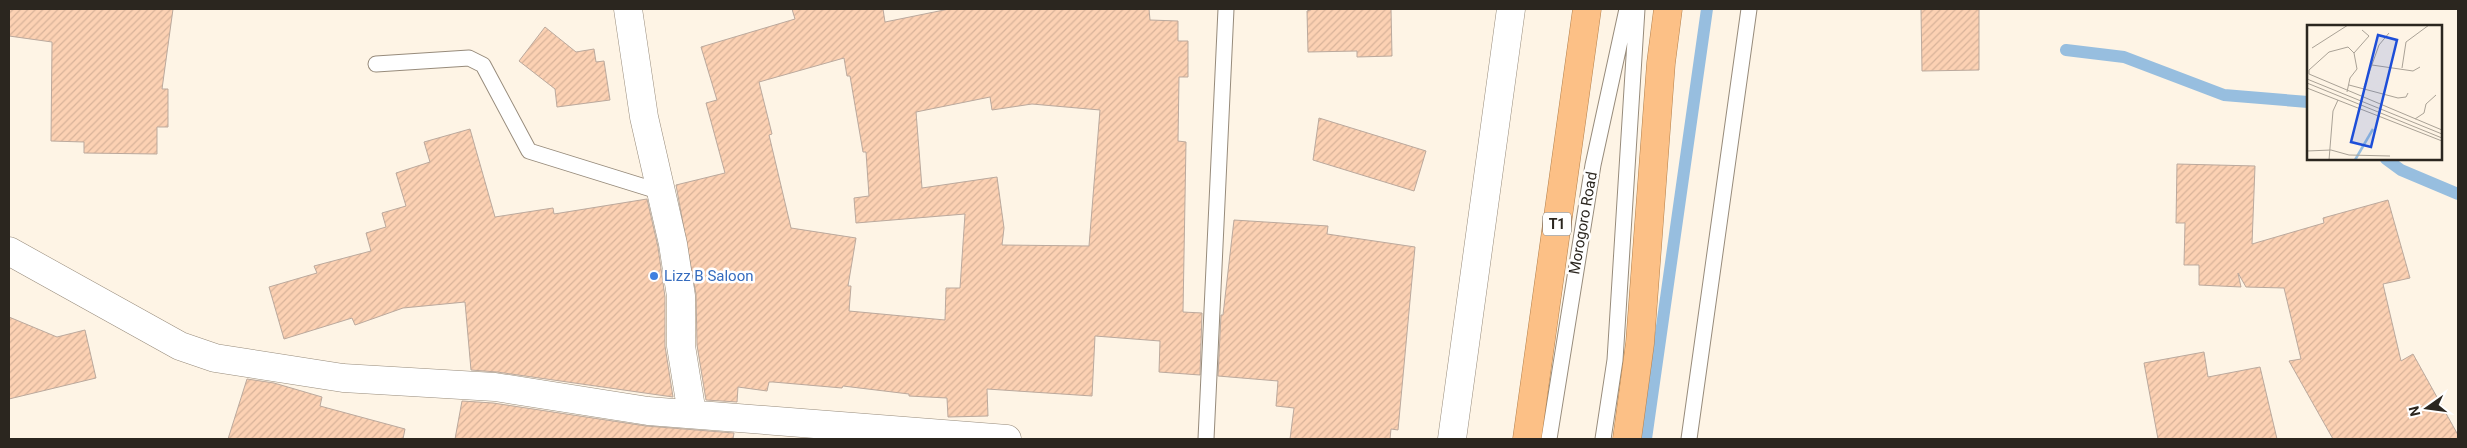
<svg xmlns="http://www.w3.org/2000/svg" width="2467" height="448" font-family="Roboto,sans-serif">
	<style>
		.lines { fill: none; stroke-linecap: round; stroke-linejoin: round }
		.stream { stroke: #97bedf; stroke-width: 12 }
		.building { fill: url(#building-hatch); stroke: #bba99d; fill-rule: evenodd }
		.service-casing { stroke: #978b7b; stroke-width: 17 }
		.minor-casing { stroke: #978b7b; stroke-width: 29 }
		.trunk-casing { stroke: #b2804e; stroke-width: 29 }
		.service { stroke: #fff; stroke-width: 15 }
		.minor { stroke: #fff; stroke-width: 28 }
		.trunk { stroke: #fcc086; stroke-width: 28 }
		.shop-dot { fill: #3f7fe0; stroke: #fff; stroke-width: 2 }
		.labels { text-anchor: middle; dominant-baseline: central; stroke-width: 5; stroke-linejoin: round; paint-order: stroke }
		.shield { fill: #fff; stroke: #6b6762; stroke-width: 1 }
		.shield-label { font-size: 14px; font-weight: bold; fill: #2b261f }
		.street-label { font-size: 15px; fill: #2b261f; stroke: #fff }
		.shop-label { font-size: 15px; fill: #366cbe; stroke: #fff; text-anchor: start }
		.inset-river { fill: none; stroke: #97bedf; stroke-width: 2.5 }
		.inset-road { fill: none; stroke: #aaa296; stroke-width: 1 }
		.view { fill: #1d4ed8; fill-opacity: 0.15; stroke: #1d4ed8; stroke-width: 2.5 }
		.inset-edge { fill: none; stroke: #2b261f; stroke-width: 2.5 }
	</style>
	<defs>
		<pattern id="building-hatch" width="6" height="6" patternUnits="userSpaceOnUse" patternTransform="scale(1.25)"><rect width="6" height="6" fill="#fcd1b3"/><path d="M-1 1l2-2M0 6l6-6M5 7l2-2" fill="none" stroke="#d8b39a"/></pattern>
	</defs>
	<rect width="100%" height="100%" fill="#fef4e5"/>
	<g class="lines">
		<path class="stream" d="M 2066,50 L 2124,57 L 2224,95 L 2308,102
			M 2386,159 L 2401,170 L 2458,194
			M 1646,439 L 1707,9"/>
	</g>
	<path class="building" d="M 9,9 L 173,9 L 162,89 L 168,89 L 168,127 L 157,127 L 157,154 L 84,153 L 84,142 L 51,141 L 52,42 L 9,36 Z
		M 792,9 L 883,9 L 885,22 L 949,9 L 1149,9 L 1150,20 L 1178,21 L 1178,41 L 1188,41 L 1188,77 L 1179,77 L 1178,141 L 1186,142 L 1183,312 L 1202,313 L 1200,375 L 1159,372 L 1160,341 L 1095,336 L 1092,396 L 987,389 L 988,416 L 948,417 L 947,398 L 909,396 L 909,394 L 843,386 L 842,388 L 773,382 L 769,382 L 767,391 L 738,387 L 737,402 L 706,400 L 697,345 L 696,294 L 676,185 L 725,173 L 706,103 L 717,100 L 701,47 L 795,19 ZM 844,58 L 847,76 L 850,76 L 863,152 L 866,152 L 869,196 L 854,198 L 856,223 L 965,214 L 960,288 L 946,288 L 945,320 L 849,311 L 851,286 L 848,286 L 856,238 L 791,228 L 769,135 L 772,134 L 759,82 ZM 990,97 L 992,110 L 1032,104 L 1100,110 L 1089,246 L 1002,245 L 1004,228 L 997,177 L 922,188 L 916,112 Z
		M 1313,9 L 1391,9 L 1392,56 L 1357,57 L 1357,51 L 1308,52 L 1307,11 Z
		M 1921,9 L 1979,9 L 1979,70 L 1922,71 Z
		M 545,27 L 576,52 L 594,49 L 596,62 L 604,61 L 610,100 L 557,107 L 555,89 L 519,61 Z
		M 1319,118 L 1426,151 L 1414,191 L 1313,160 Z
		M 470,129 L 495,217 L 553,208 L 554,214 L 647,199 L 658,247 L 665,297 L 665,346 L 673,397 L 497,372 L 471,370 L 465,302 L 403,308 L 355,325 L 352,318 L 284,339 L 269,287 L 317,273 L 314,266 L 371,251 L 366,233 L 386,227 L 382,213 L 406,206 L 396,173 L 430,162 L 424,142 Z
		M 2177,164 L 2255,166 L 2252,244 L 2324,223 L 2323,218 L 2388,200 L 2410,278 L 2383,284 L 2401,361 L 2413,354 L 2458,435 L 2458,439 L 2333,439 L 2289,361 L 2301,359 L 2284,288 L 2246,287 L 2238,273 L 2241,287 L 2199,285 L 2199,265 L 2184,265 L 2185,223 L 2176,223 Z
		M 1234,220 L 1328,226 L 1327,234 L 1415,247 L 1398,430 L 1391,429 L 1390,439 L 1290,439 L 1294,408 L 1276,406 L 1278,381 L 1218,376 L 1221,315 L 1223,315 Z
		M 9,317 L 57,337 L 85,330 L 96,378 L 9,399 Z
		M 2204,352 L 2208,377 L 2260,367 L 2277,439 L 2158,439 L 2144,363 Z
		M 247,379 L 274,383 L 322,397 L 320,406 L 405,429 L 403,439 L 228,439 Z
		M 462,401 L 493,403 L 646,426 L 734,433 L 733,439 L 455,439 Z"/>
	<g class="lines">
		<defs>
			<path id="service" d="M 376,64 L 469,58 L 483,65 L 529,151 L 661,192
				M 1206,439 L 1226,9
				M 1549,439 L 1593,165 L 1627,9
				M 1603,439 L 1615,360 L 1637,9
				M 1689,439 L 1749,9"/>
			<path id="minor" d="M 628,9 L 644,117 L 673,244 L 681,296 L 681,346 L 692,414
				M 9,251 L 180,346 L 215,358 L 343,378 L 495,387 L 648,411 L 1007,439
				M 1452,439 L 1511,9"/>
			<path id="trunk" d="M 1527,439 L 1587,9
				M 1627,439 L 1640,343 L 1661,63 L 1668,9"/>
		</defs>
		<use href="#service" class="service-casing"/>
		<use href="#minor" class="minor-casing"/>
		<use href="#trunk" class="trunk-casing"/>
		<use href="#service" class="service"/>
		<use href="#minor" class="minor"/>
		<use href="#trunk" class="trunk"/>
	</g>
	<circle class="shop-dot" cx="654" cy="276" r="5"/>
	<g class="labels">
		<rect class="shield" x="1543" y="212.5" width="28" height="23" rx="4"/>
		<g class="shield-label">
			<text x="1557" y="224">T1</text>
		</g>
		<g class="street-label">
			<text transform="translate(1583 223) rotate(-80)">Morogoro Road</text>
		</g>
		<g class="shop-label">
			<text x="664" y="276">Lizz B Saloon</text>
		</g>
	</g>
	<g transform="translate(2307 25)">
		<rect width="135" height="135" fill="#fef4e5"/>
		<path class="inset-river" d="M 48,135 L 66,104"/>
		<path class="inset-road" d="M 5,23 L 41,0M 47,28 L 41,22 L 22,27 L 2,45 L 2,49 L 135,105M 65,40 L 106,46 L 113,42M 95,43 L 99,17 L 122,0M 0,54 L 135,109M 0,58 L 135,113M 42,60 L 91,73 L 99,72 L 101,68M 57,62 L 72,20 L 82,8M 0,63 L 135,116M 40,67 L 43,53 L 50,44 L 47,28 L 62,11 L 55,5M 108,94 L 117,88 L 119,79 L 129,70M 0,126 L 24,125 L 42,130 L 83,131M 22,135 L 26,86 L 31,75"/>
		<path class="view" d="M 71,10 L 90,15 L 64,122 L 44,117 Z"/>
		<rect width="135" height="135" class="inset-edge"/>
	</g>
	<rect width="2467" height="448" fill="none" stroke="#2b261f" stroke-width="20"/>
	<g transform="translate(2427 408) rotate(256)" stroke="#ffffff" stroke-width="4" paint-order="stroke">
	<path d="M0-4L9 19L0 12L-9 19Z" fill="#2b261f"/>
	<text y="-8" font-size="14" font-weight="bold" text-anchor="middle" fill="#2b261f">N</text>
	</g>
</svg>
